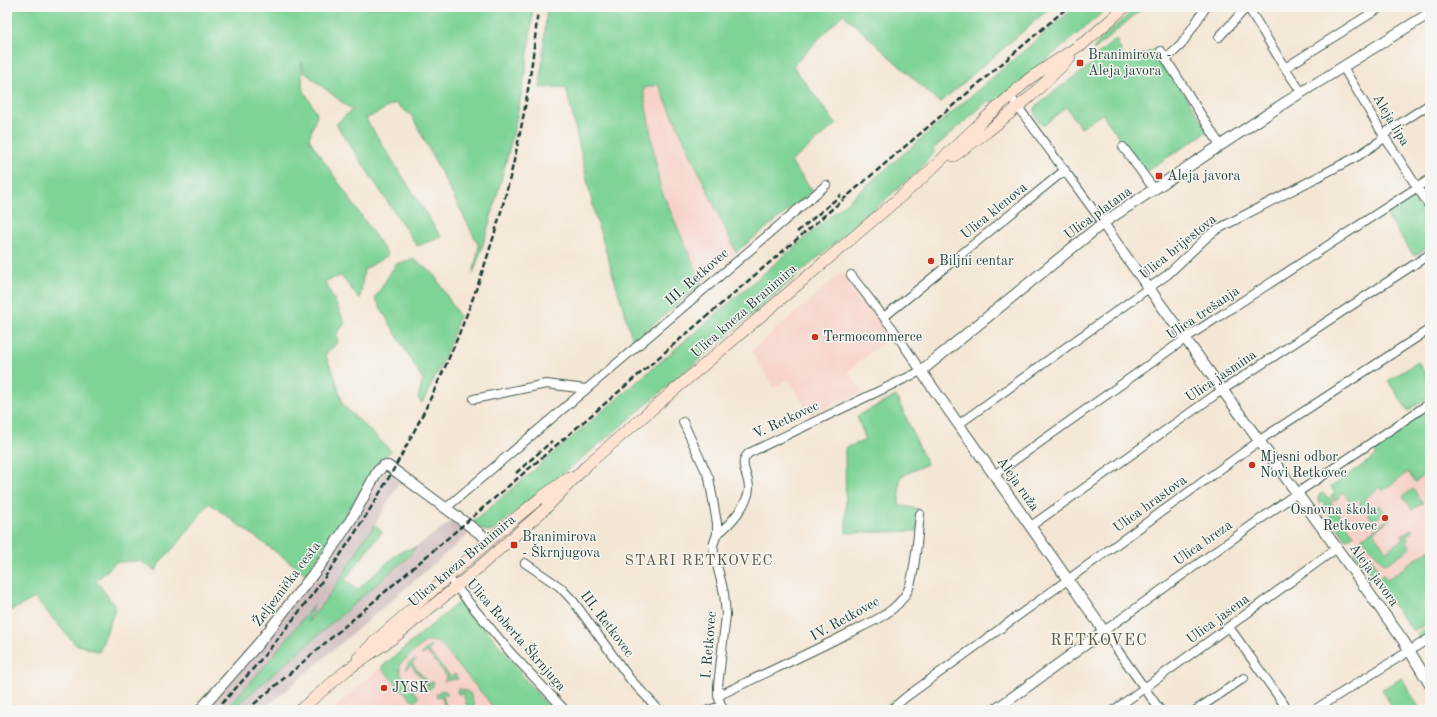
<svg xmlns="http://www.w3.org/2000/svg" width="1437" height="717" font-family="'Old Standard TT',serif">
	<style>
		.built { fill: #f7d1c8 }
		.industrial { fill: #d2bfc0 }
		.green { fill: #7ed397; stroke: #4e8866 }
		.lines { fill: none; stroke-linecap: round; stroke-linejoin: round }
		.minor-casing { stroke: #3f564c; stroke-width: 10 }
		.tertiary-casing { stroke: #3f564c; stroke-width: 12 }
		.secondary-casing { stroke: #3f564c; stroke-width: 12 }
		.minor { stroke: #fff; stroke-width: 8 }
		.tertiary { stroke: #fff; stroke-width: 10 }
		.secondary { stroke: #fee3d2; stroke-width: 11 }
		.rail { stroke: #1f3d34; stroke-width: 2.5; stroke-dasharray: 6 3; stroke-linecap: butt }
		.poi-dot { fill: #c8321e; stroke: #f6f6f2; stroke-width: 1.5 }
		.labels { text-anchor: middle; dominant-baseline: central; stroke-width: 3; stroke-linejoin: round; paint-order: stroke }
		.poi-label { font-size: 14px; fill: #1f3d34; stroke: #f6f6f2; text-anchor: start }
		.street-label { font-size: 14px; fill: #1f3d34; stroke: #f6f6f2 }
		.neighbourhood-label { font-size: 15px; letter-spacing: 1px; fill: #615a45; stroke: #f6f6f2 }
		.quarter-label { font-size: 16px; letter-spacing: 1px; fill: #615a45; stroke: #f6f6f2 }
	</style>
	<rect width="100%" height="100%" fill="#f6f6f2"/>
	<filter id="ink" filterUnits="userSpaceOnUse"><feTurbulence type="fractalNoise" baseFrequency=".025" numOctaves="2"/><feDisplacementMap in="SourceGraphic" scale="8" xChannelSelector="R" yChannelSelector="G"/><feConvolveMatrix kernelMatrix="1 2 1 2 8 2 1 2 1" color-interpolation-filters="sRGB"/></filter>
	<filter id="wash" filterUnits="userSpaceOnUse"><feTurbulence type="fractalNoise" baseFrequency=".012" numOctaves="4" result="noise"/><feDisplacementMap in="SourceGraphic" scale="16" xChannelSelector="R" yChannelSelector="G"/><feGaussianBlur stdDeviation="0.9" result="paint"/><feColorMatrix in="noise" values="0 0 0 0 0 0 0 0 0 0 0 0 0 0 0 0 0 1.4 0 .05"/><feComposite in="paint" operator="in"/></filter>
	<g filter="url(#wash)">
		<rect width="100%" height="100%" fill="#f4e6d4"/>
		<path class="built" d="M 658,84 L 736,252 L 702,284 L 660,187 L 643,89 Z
			M 841,273 L 844,274 L 890,336 L 848,372 L 863,392 L 810,416 L 788,379 L 774,388 L 751,351 Z
			M 1430,433 L 1430,619 L 1418,626 L 1330,503 Z
			M 426,628 L 501,710 L 332,710 Z"/>
		<path class="industrial" d="M 384,471 L 387,471 L 401,481 L 398,484 L 375,525 L 358,546 L 358,551 L 330,594 L 305,625 L 313,607 L 263,668 L 225,710 L 205,710 L 264,645 L 364,505 Z
			M 454,519 L 470,533 L 263,710 L 232,710 L 409,556 L 416,547 Z"/>
		<path class="green" d="M 7,7 L 533,7 C 529,67 516,126 500,184 C 492,214 484,244 473,274 L 479,246 L 412,116 L 395,103 L 366,119 L 441,237 L 417,246 L 336,124 L 352,110 L 304,72 L 302,62 L 302,87 L 317,114 L 309,139 L 388,255 L 364,270 L 360,299 L 341,276 L 325,281 L 345,323 L 336,335 L 338,342 L 325,354 L 335,377 L 343,405 L 391,451 L 376,464 L 351,507 L 306,574 L 209,503 L 180,541 L 160,562 L 156,571 L 140,561 L 116,562 L 96,581 L 116,607 L 99,652 L 75,644 L 35,598 L 7,613 Z
			M 547,7 L 1051,7 L 940,103 L 843,14 L 793,66 L 836,124 L 791,162 L 813,191 L 736,252 L 658,84 L 643,89 L 660,187 L 702,284 L 633,341 L 595,215 L 566,87 L 540,88 Z
			M 1075,7 L 1109,7 L 994,104 L 989,100 L 933,149 L 935,151 L 918,171 L 863,219 L 627,421 L 493,531 L 485,531 L 473,522 Z
			M 1137,7 L 1144,7 L 1095,49 L 1093,49 L 1100,40 Z
			M 1116,39 L 1125,62 L 1156,49 L 1208,131 L 1145,172 L 1102,114 L 1081,128 L 1066,107 L 1043,126 C 1038,120 1031,113 1037,105 L 1068,81 L 1075,77 L 1093,63 L 1097,55 Z
			M 1412,195 L 1430,223 L 1430,246 L 1414,256 L 1385,213 Z
			M 413,259 L 433,273 L 459,316 C 450,347 437,375 422,403 L 418,398 L 423,380 L 375,298 L 396,264 Z
			M 1418,362 L 1430,381 L 1430,396 L 1408,411 L 1388,381 Z
			M 896,396 L 927,464 L 900,477 L 899,505 L 918,509 L 917,531 L 846,533 L 845,448 L 866,440 L 857,416 Z
			M 1430,408 L 1430,471 L 1415,482 L 1408,472 L 1382,491 L 1380,487 L 1364,499 L 1372,510 L 1380,505 L 1385,512 L 1373,521 L 1363,507 L 1360,509 L 1358,506 L 1361,504 L 1358,499 L 1351,504 L 1344,493 L 1334,501 L 1331,496 L 1335,493 L 1331,487 L 1376,456 L 1375,447 L 1380,443 L 1380,442 Z
			M 1413,489 L 1423,503 L 1412,510 L 1403,496 Z
			M 1323,493 L 1328,498 L 1329,497 L 1332,502 L 1331,503 L 1342,518 L 1346,516 L 1348,518 L 1344,521 L 1354,535 L 1346,540 L 1323,506 L 1325,504 L 1322,501 L 1320,503 L 1318,500 L 1318,496 Z
			M 1390,518 L 1390,519 L 1373,532 L 1386,551 L 1403,539 L 1401,536 L 1411,529 L 1413,531 L 1406,536 L 1408,539 L 1407,540 L 1410,548 L 1388,563 L 1384,564 L 1362,538 Z
			M 375,525 L 382,532 L 345,579 L 357,590 L 399,552 L 416,547 L 409,556 L 232,710 L 225,710 L 263,668 L 314,605 L 307,623 L 330,594 L 358,551 L 358,547 Z
			M 1430,549 L 1430,622 L 1413,631 L 1375,580 L 1382,574 L 1387,580 Z
			M 1365,551 L 1379,569 L 1371,575 L 1354,552 Z
			M 459,602 L 464,603 L 519,669 L 523,677 L 547,705 L 548,710 L 495,710 L 486,698 L 439,643 L 433,641 L 425,642 L 400,664 C 398,677 410,687 418,696 L 418,699 L 414,702 L 382,669 L 382,667 Z
			M 1430,626 L 1430,629 L 1428,630 L 1429,632 L 1418,639 L 1417,636 L 1419,632 Z
			M 432,646 L 428,651 L 451,677 L 455,674 L 458,679 L 444,681 L 447,676 L 427,652 L 422,655 C 423,651 427,647 432,646 Z
			M 416,660 L 412,664 L 429,684 L 433,681 L 434,682 L 433,686 L 427,691 L 424,690 L 428,686 L 411,665 L 406,669 C 406,665 411,660 416,660 Z
			M 1402,678 L 1420,710 L 1394,710 L 1382,689 Z
			M 459,688 L 470,693 L 475,707 L 468,710 L 463,693 L 458,694 L 457,691 Z
			M 443,690 L 448,693 L 448,694 L 443,696 L 447,710 L 446,710 L 441,696 L 437,697 L 436,696 L 437,693 Z"/>
	</g>
	<g filter="url(#ink)">
		<g class="lines">
			<defs>
				<path id="minor" d="M 1248,7 L 1285,68
					M 1219,37 L 1247,7
					M 1161,51 L 1220,145
					M 1166,59 L 1181,45 L 1206,7
					M 1343,67 L 1384,136 L 1430,207
					M 1302,93 L 1285,68 L 1381,7
					M 1010,96 L 1103,223
					M 1123,147 L 1154,189
					M 884,317 L 1065,170
					M 474,399 L 546,384 L 586,389
					M 683,422 L 709,478 L 717,523 L 717,534 L 713,545 L 714,553 L 724,593 L 726,615 L 718,686 L 718,696 L 723,710
					M 959,424 L 1167,275 L 1207,237 L 1216,230 L 1358,156 L 1380,141 L 1388,131 L 1430,104
					M 994,475 L 1192,334 L 1430,179
					M 446,508 C 573,400 700,294 826,185
					M 1031,526 L 1215,395 L 1430,254
					M 717,534 C 729,526 749,503 749,488 C 749,475 737,463 749,453 L 921,371 L 893,329 L 851,275
					M 525,563 L 560,587 L 574,602 L 630,679 L 659,710
					M 453,583 L 510,652 L 565,710
					M 1229,627 L 1288,710
					M 718,696 C 761,675 803,656 845,635 C 867,624 894,615 907,592 C 915,579 918,532 920,514
					M 708,710 L 721,706
					M 892,710 L 894,707 L 906,697 L 1266,436 L 1430,329
					M 1114,710 L 1337,548
					M 1160,710 L 1104,631 L 1297,493 L 1430,403
					M 1196,710 L 1244,678
					M 1314,710 L 1430,638"/>
				<path id="tertiary" d="M 1103,223 L 1117,244 L 1403,640 L 1430,685
					M 200,710 L 259,643 L 325,559 L 354,515 L 377,472 L 383,466 L 388,466 L 398,473 L 482,535 L 488,541
					M 995,710 L 1104,631 L 921,371 L 1103,223 L 1286,102 L 1430,13"/>
				<path id="secondary" d="M 1082,45 L 1125,7
					M 954,156 L 987,132 L 1030,97 L 1070,58
					M 358,658 L 374,642 L 506,526 L 539,499 L 569,477
					M 300,710 L 347,670 L 396,636 L 469,576 L 546,508 L 588,464 L 919,181 L 981,122 L 1030,78 L 1086,41"/>
			</defs>
			<use href="#minor" class="minor-casing"/>
			<use href="#tertiary" class="tertiary-casing"/>
			<use href="#secondary" class="secondary-casing"/>
			<use href="#minor" class="minor"/>
			<use href="#tertiary" class="tertiary"/>
			<use href="#secondary" class="secondary"/>
			<path class="rail" d="M 797,232 L 841,195
				M 516,473 L 552,441
				M 215,710 C 244,681 270,649 295,617 C 431,443 520,228 538,7
				M 247,710 L 1068,7"/>
		</g>
	</g>
	<g class="poi-dot">
		<rect x="1076" y="59" width="8" height="8" rx="2"/>
		<rect x="1155" y="172" width="8" height="8" rx="2"/>
		<circle cx="931" cy="261" r="4"/>
		<circle cx="815" cy="337" r="4"/>
		<circle cx="1252" cy="465" r="4"/>
		<circle cx="1385" cy="518" r="4"/>
		<rect x="510" y="541" width="8" height="8" rx="2"/>
		<circle cx="384" cy="688" r="4"/>
	</g>
	<g class="labels">
		<g class="poi-label">
			<text x="1088" y="55">Branimirova -<tspan x="1088" dy="16">Aleja javora</tspan></text>
			<text x="1167" y="176">Aleja javora</text>
			<text x="939" y="261">Biljni centar</text>
			<text x="823" y="337">Termocommerce</text>
			<text x="1260" y="457">Mjesni odbor<tspan x="1260" dy="16">Novi Retkovec</tspan></text>
			<text x="1377" y="510" text-anchor="end">Osnovna škola<tspan x="1377" dy="16">Retkovec</tspan></text>
			<text x="522" y="537">Branimirova<tspan x="522" dy="16">- Škrnjugova</tspan></text>
			<text x="392" y="688">JYSK</text>
		</g>
		<g class="street-label">
			<text transform="translate(1391 120) rotate(59)">Aleja lipa</text>
			<text transform="translate(994 211) rotate(-39)">Ulica klenova</text>
			<text transform="translate(1098 213) rotate(-36)">Ulica platana</text>
			<text transform="translate(1178 247) rotate(-39)">Ulica brijestova</text>
			<text transform="translate(697 277) rotate(-41)">III. Retkovec</text>
			<text transform="translate(744 311) rotate(-41)">Ulica kneza Branimira</text>
			<text transform="translate(1203 313) rotate(-34)">Ulica trešanja</text>
			<text transform="translate(1221 376) rotate(-34)">Ulica jasmina</text>
			<text transform="translate(786 420) rotate(-25)">V. Retkovec</text>
			<text transform="translate(1018 484) rotate(55)">Aleja ruža</text>
			<text transform="translate(1150 504) rotate(-36)">Ulica hrastova</text>
			<text transform="translate(1203 543) rotate(-35)">Ulica breza</text>
			<text transform="translate(462 561) rotate(-40)">Ulica kneza Branimira</text>
			<text transform="translate(1374 575) rotate(54)">Aleja javora</text>
			<text transform="translate(287 584) rotate(-53)">Željeznička cesta</text>
			<text transform="translate(845 619) rotate(-29)">IV. Retkovec</text>
			<text transform="translate(1218 619) rotate(-36)">Ulica jasena</text>
			<text transform="translate(607 624) rotate(53)">III. Retkovec</text>
			<text transform="translate(516 635) rotate(49)">Ulica Roberta Škrnjuga</text>
			<text transform="translate(709 645) rotate(-85)">I. Retkovec</text>
		</g>
		<g class="neighbourhood-label">
			<text x="699" y="561">STARI RETKOVEC</text>
		</g>
		<g class="quarter-label">
			<text x="1099" y="641">RETKOVEC</text>
		</g>
	</g>
	<rect width="1437" height="717" fill="none" stroke="#f6f6f2" stroke-width="24"/>
</svg>
